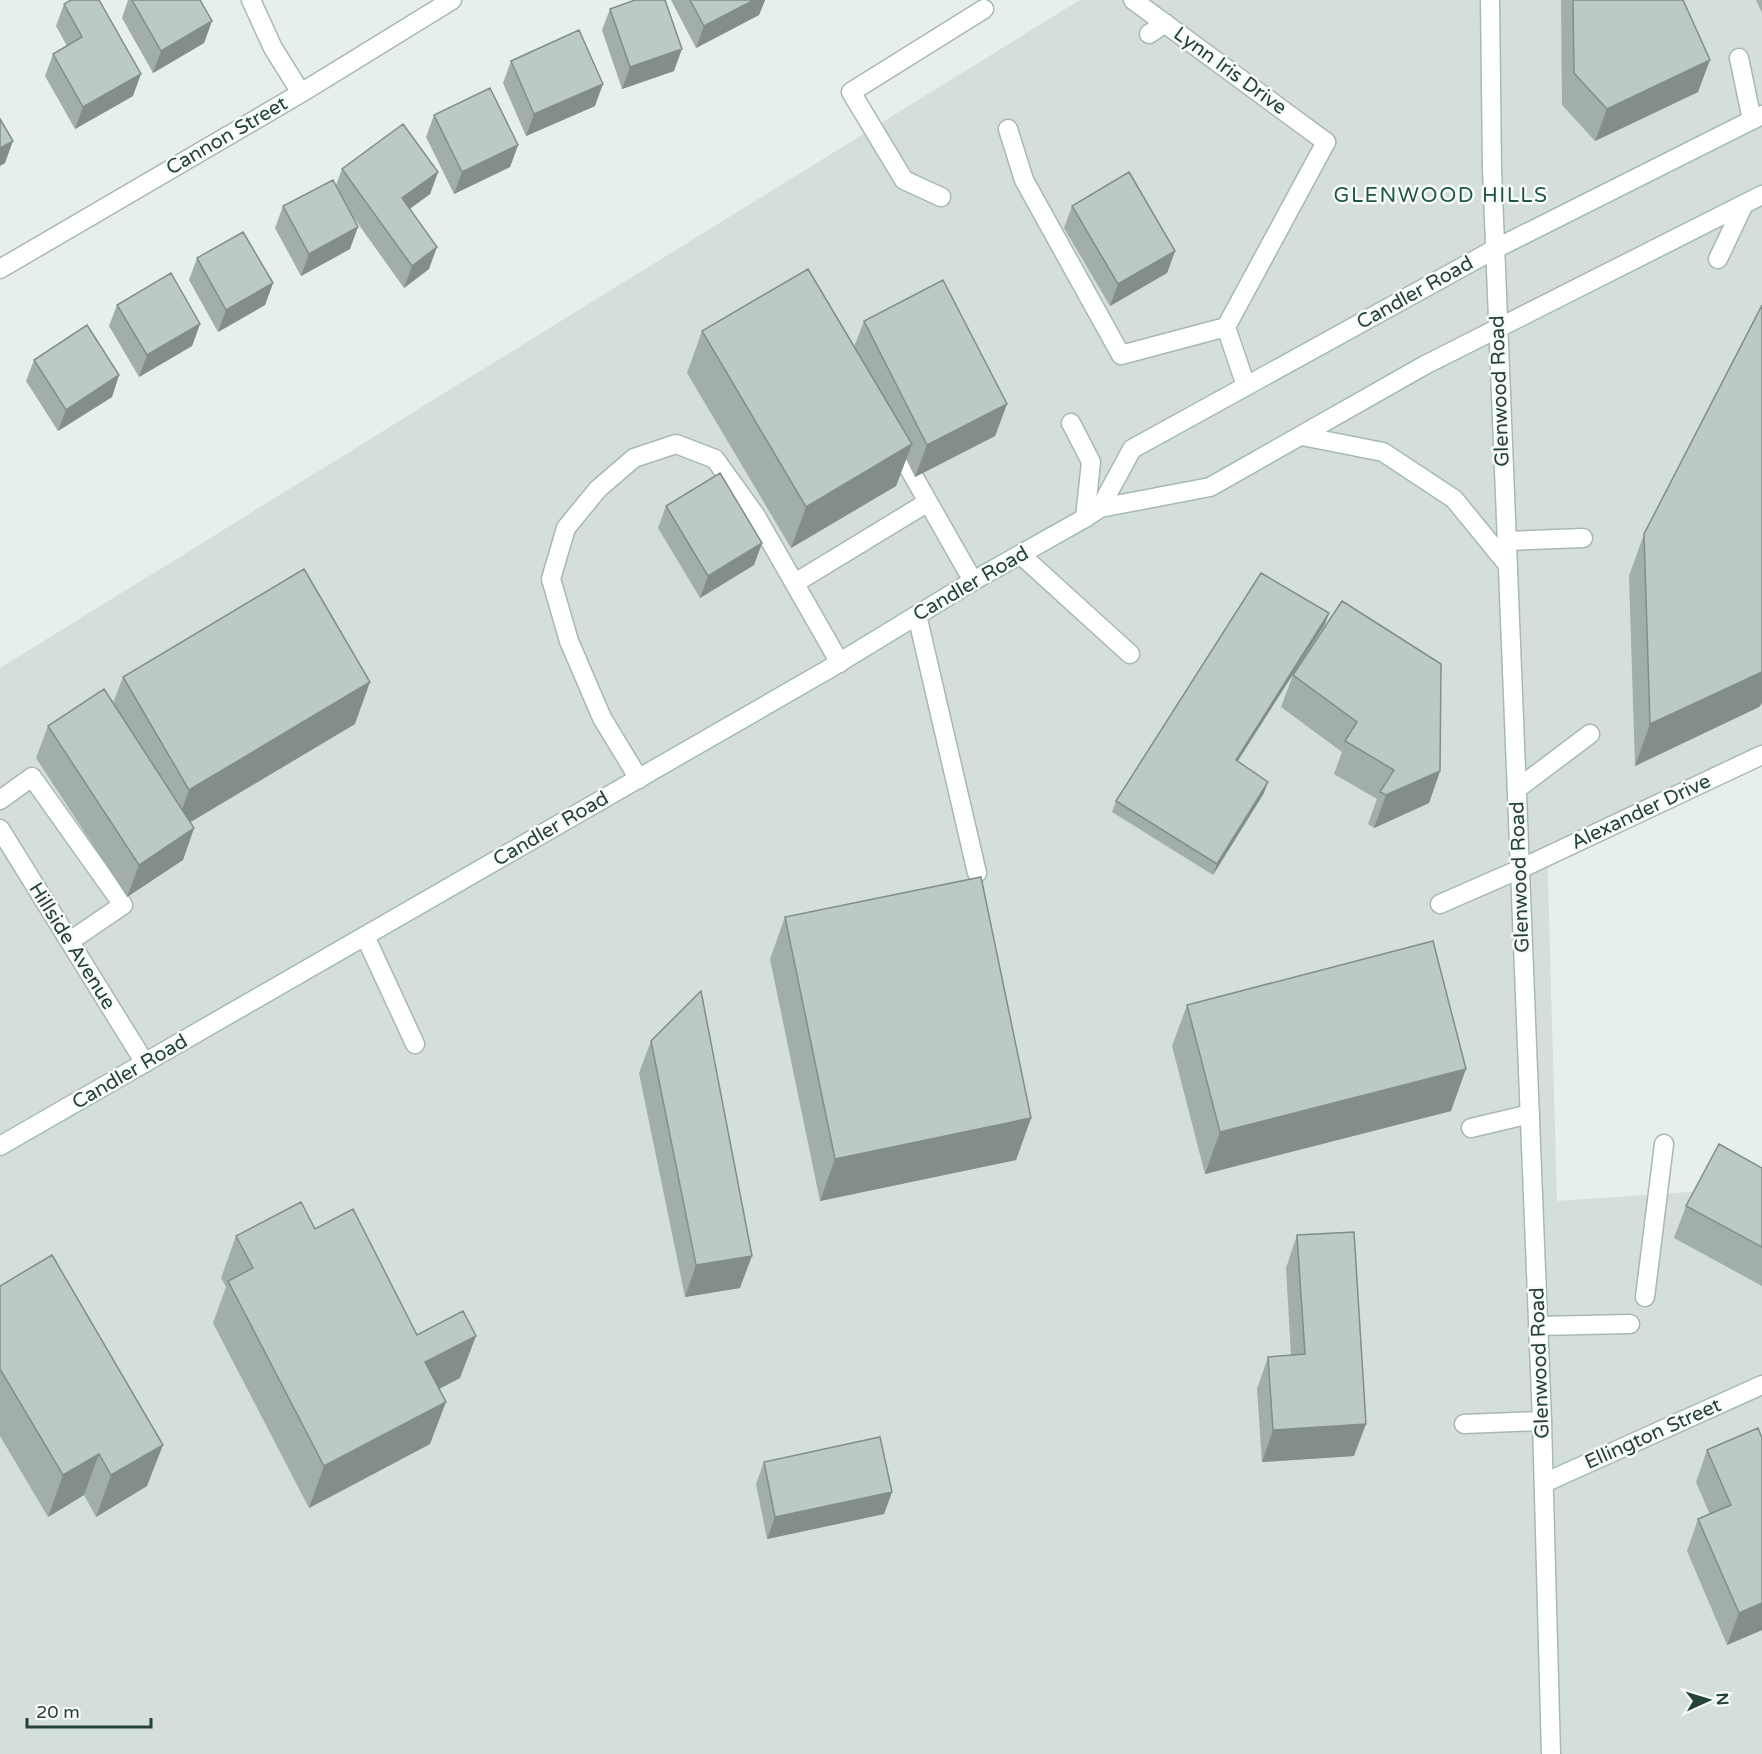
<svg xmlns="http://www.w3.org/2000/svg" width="1762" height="1754" font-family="'Varela Round',sans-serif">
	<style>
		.built { fill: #d4dfda }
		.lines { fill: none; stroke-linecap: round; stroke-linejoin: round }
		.service-casing { stroke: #a8b8b2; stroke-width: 21 }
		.minor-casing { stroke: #a8b8b2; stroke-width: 21 }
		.secondary-casing { stroke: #a4bbb3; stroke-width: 21 }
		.service { stroke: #fff; stroke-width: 18 }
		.minor { stroke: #fff; stroke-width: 18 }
		.secondary { stroke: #fff; stroke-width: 18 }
		.wall { fill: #a1aea9 }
		.shaded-wall { fill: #838d89 }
		.building { fill: #bbcac4; stroke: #838d89; stroke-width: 1.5 }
		.labels { text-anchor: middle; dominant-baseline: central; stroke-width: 5; stroke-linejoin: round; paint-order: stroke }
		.street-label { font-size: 20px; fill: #24423a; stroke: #f7fbf9 }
		.neighbourhood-label { font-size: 21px; letter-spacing: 1.5px; fill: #1f5548; stroke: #f7fbf9 }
	</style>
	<rect width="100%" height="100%" fill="#e6efeb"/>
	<path class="built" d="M 1080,0 L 1762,0 L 1762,748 L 1547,844 L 1557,1201 L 1762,1187 L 1762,1754 L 0,1754 L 0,668 Z"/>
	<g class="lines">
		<defs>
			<path id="service" d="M 1149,34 L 1165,23
				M 1739,58 L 1752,120
				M 1008,129 L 1024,180 L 1121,355 L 1226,327 L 1326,142
				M 941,197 L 904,180 L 851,92 L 984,9
				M 1718,259 L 1744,204
				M 1226,327 L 1246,386
				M 1071,423 L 1091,462 L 1085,518
				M 894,442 L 973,581
				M 1506,541 L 1583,538
				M 1021,555 L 1130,654
				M 795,583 L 928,502
				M 917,615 L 977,873
				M 639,779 L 602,718 L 569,641 L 551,579 L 566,528 L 598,489 L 634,458 L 676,444 L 715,459 L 756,516 L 840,663
				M 1517,789 L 1590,734
				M 0,800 L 32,777 L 123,905 L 70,941
				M 1440,904 L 1520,869
				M 365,936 L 415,1044
				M 1471,1128 L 1530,1114
				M 1645,1297 L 1664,1144
				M 1538,1326 L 1630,1324
				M 1464,1424 L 1542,1421"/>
			<path id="minor" d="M 251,0 L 273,48 L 301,93
				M 1133,0 L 1326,142
				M 0,269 L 301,93 L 452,0
				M 0,829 L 145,1063
				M 1520,869 L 1762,755
				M 1544,1483 L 1762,1385"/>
			<path id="secondary" d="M 1490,0 L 1492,169 L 1542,1421 L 1551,1754
				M 1302,436 L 1383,452 L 1454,499 L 1508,565
				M 1100,508 L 1132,449 L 1495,249 L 1762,115
				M 0,1146 L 827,670 L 973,581 L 1085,518 L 1100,508 L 1210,487 L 1425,365 L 1762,195"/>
		</defs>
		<use href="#service" class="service-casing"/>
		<use href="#minor" class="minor-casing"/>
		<use href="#secondary" class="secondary-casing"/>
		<use href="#service" class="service"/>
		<use href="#minor" class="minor"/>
		<use href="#secondary" class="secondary"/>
	</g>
	<path class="wall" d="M 128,0 L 200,0 L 212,21 L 204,43 L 153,73 L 122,18 Z
		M 671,0 L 765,0 L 759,15 L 696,48 Z
		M 1561,0 L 1683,0 L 1698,92 L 1595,141 L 1562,105 Z
		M 1756,0 L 1762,0 L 1762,13 Z
		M 64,4 L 133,96 L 75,129 L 45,76 L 53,54 L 67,46 L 56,26 Z
		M 610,9 L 674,71 L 622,89 L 602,30 Z
		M 511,61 L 595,106 L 526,136 L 503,83 Z
		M 434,115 L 518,145 L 510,167 L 454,194 L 426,137 Z
		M 342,169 L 438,172 L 430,194 L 410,209 L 429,269 L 404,288 L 354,218 L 350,249 L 301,276 L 275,228 L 283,206 L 336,185 Z
		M 1072,206 L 1175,251 L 1167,273 L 1110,306 L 1064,228 Z
		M 197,258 L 273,283 L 265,305 L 218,332 L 189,280 Z
		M 117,305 L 200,324 L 192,346 L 139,377 L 109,326 Z
		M 1762,305 L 1762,703 L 1759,707 L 1635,766 L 1629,576 L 1644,534 Z
		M 864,321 L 1007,404 L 995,436 L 915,477 L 906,459 L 896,486 L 791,548 L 687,373 L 702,331 L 854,347 Z
		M 34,360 L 119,375 L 112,397 L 58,431 L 26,381 Z
		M 666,506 L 762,543 L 754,565 L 700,598 L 658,528 Z
		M 1329,613 L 1325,624 L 1238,761 L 1264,793 L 1213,875 L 1112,812 L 1116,801 Z
		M 1293,675 L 1440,771 L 1429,803 L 1374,828 L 1368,824 L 1377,799 L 1334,774 L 1342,752 L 1281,707 Z
		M 123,677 L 355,724 L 190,822 L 194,828 L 183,860 L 127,897 L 36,758 L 48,726 L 113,703 Z
		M 785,917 L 1031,1118 L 1016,1160 L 820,1201 L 770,959 Z
		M 1187,1005 L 1451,1111 L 1205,1174 L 1172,1046 Z
		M 651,1041 L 740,1288 L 685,1297 L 639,1073 Z
		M 1762,1168 L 1762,1286 L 1674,1238 L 1686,1206 Z
		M 315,1229 L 460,1378 L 439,1389 L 430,1444 L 309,1508 L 213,1323 L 226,1287 L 221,1278 L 236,1236 Z
		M 1297,1235 L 1354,1456 L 1262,1462 L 1257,1389 L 1268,1357 L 1291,1355 L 1286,1268 Z
		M 0,1286 L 147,1486 L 96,1517 L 84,1495 L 48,1517 L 0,1436 Z
		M 1762,1438 L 1762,1630 L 1727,1645 L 1687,1551 L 1698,1519 L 1710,1515 L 1696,1482 L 1707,1450 Z
		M 764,1462 L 892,1492 L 884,1514 L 767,1539 L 756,1484 Z"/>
	<path class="shaded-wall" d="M 754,0 L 765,0 L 759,15 L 696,48 L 704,26 Z
		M 212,21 L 204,43 L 153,73 L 161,51 Z
		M 682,49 L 674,71 L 622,89 L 630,67 Z
		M 1710,60 L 1698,92 L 1595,141 L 1607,109 Z
		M 141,74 L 133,96 L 75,129 L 83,107 Z
		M 603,84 L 595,106 L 526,136 L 534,114 Z
		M 13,141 L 5,163 L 0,166 L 0,148 Z
		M 518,145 L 510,167 L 454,194 L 462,172 Z
		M 438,172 L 430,194 L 394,220 L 402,198 Z
		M 358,227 L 350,249 L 301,276 L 309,254 Z
		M 437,247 L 429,269 L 404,288 L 412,266 Z
		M 1175,251 L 1167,273 L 1110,306 L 1118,284 Z
		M 273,283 L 265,305 L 218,332 L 226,310 Z
		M 200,324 L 192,346 L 139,377 L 147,355 Z
		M 119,375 L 112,397 L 58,431 L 66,410 Z
		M 1007,404 L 995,436 L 915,477 L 927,445 Z
		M 912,444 L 896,486 L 791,548 L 806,507 Z
		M 762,543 L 754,565 L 700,598 L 708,576 Z
		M 1329,613 L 1325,624 L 1231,771 L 1236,760 Z
		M 1762,672 L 1762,703 L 1759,707 L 1635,766 L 1650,724 Z
		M 370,682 L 355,724 L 174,832 L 189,790 Z
		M 1440,771 L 1429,803 L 1374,828 L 1386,795 Z
		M 1268,782 L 1264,793 L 1213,875 L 1217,864 Z
		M 194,828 L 183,860 L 127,897 L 139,865 Z
		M 1466,1069 L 1451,1111 L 1205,1174 L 1220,1132 Z
		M 1031,1118 L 1016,1160 L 820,1201 L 835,1159 Z
		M 752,1256 L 740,1288 L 685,1297 L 696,1265 Z
		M 476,1336 L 460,1378 L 410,1404 L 425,1362 Z
		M 446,1402 L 430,1444 L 309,1508 L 324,1466 Z
		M 1366,1424 L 1354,1456 L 1262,1462 L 1273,1430 Z
		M 163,1445 L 147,1486 L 96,1517 L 111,1475 Z
		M 99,1454 L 84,1495 L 48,1517 L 63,1475 Z
		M 892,1492 L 884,1514 L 767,1539 L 775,1517 Z
		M 1762,1603 L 1762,1630 L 1727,1645 L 1739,1613 Z"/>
	<path class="building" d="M 71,0 L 99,0 L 141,74 L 83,107 L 53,54 L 82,37 L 64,4 Z
		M 132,0 L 200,0 L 212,21 L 161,51 Z
		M 635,0 L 665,0 L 682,49 L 630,67 L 610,9 Z
		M 690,0 L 754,0 L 704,26 Z
		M 1573,0 L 1683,0 L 1710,60 L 1607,109 L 1574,73 Z
		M 579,30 L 603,84 L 534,114 L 511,61 Z
		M 490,88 L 518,145 L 462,172 L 434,115 Z
		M 0,119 L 13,141 L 0,148 Z
		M 403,124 L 438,172 L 402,198 L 437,247 L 412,266 L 342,169 Z
		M 1129,172 L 1175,251 L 1118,284 L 1072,206 Z
		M 333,180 L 358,227 L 309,254 L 283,206 Z
		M 243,232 L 273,283 L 226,310 L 197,258 Z
		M 808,269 L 912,444 L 806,507 L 702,331 Z
		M 171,273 L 200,324 L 147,355 L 117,305 Z
		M 943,280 L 1007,404 L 927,445 L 864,321 Z
		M 1762,305 L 1762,672 L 1650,724 L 1644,534 Z
		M 87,325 L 119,375 L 66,410 L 34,360 Z
		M 720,473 L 762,543 L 708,576 L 666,506 Z
		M 304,569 L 370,682 L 189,790 L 123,677 Z
		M 1261,573 L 1329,613 L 1236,760 L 1268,782 L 1217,864 L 1116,801 Z
		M 1342,601 L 1441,664 L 1440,771 L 1386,795 L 1380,792 L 1394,770 L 1345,741 L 1357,722 L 1293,675 Z
		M 104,689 L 194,828 L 139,865 L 48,726 Z
		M 981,877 L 1031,1118 L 835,1159 L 785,917 Z
		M 1433,941 L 1466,1069 L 1220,1132 L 1187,1005 Z
		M 701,991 L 752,1256 L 696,1265 L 651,1041 Z
		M 1719,1144 L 1762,1168 L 1762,1247 L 1686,1206 Z
		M 301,1202 L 315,1229 L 353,1209 L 417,1335 L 463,1311 L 476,1336 L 425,1362 L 446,1402 L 324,1466 L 228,1281 L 253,1268 L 236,1236 Z
		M 1354,1232 L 1366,1424 L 1273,1430 L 1268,1357 L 1305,1354 L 1297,1235 Z
		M 52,1255 L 163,1445 L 111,1475 L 99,1454 L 63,1475 L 0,1369 L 0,1286 Z
		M 1758,1428 L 1762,1438 L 1762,1603 L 1739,1613 L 1698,1519 L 1731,1505 L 1707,1450 Z
		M 880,1437 L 892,1492 L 775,1517 L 764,1462 Z"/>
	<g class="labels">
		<g class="street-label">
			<text transform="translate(1230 71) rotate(36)">Lynn Iris Drive</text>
			<text transform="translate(227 136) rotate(-30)">Cannon Street</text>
			<text transform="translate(1415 293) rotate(-29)">Candler Road</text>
			<text transform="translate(1500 391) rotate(-92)">Glenwood Road</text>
			<text transform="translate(971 584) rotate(-30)">Candler Road</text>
			<text transform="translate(1641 812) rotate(-25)">Alexander Drive</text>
			<text transform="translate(551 829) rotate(-30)">Candler Road</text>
			<text transform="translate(1520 877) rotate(-92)">Glenwood Road</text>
			<text transform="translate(72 946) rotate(58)">Hillside Avenue</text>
			<text transform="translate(130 1072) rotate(-30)">Candler Road</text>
			<text transform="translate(1540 1363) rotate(-92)">Glenwood Road</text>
			<text transform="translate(1653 1434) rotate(-24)">Ellington Street</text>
		</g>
		<g class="neighbourhood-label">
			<text x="1441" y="195">GLENWOOD HILLS</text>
		</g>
	</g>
	<g transform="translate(1708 1700) rotate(86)" stroke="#f7fbf9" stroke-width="4.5" paint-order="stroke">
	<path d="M0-4.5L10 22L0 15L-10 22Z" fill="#24423a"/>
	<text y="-9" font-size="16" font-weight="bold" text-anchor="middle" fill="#24423a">N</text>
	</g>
	<path d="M27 1718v9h124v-9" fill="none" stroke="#24423a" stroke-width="3"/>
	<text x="36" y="1718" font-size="18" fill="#24423a" stroke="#f7fbf9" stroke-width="4.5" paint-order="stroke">20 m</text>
</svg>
